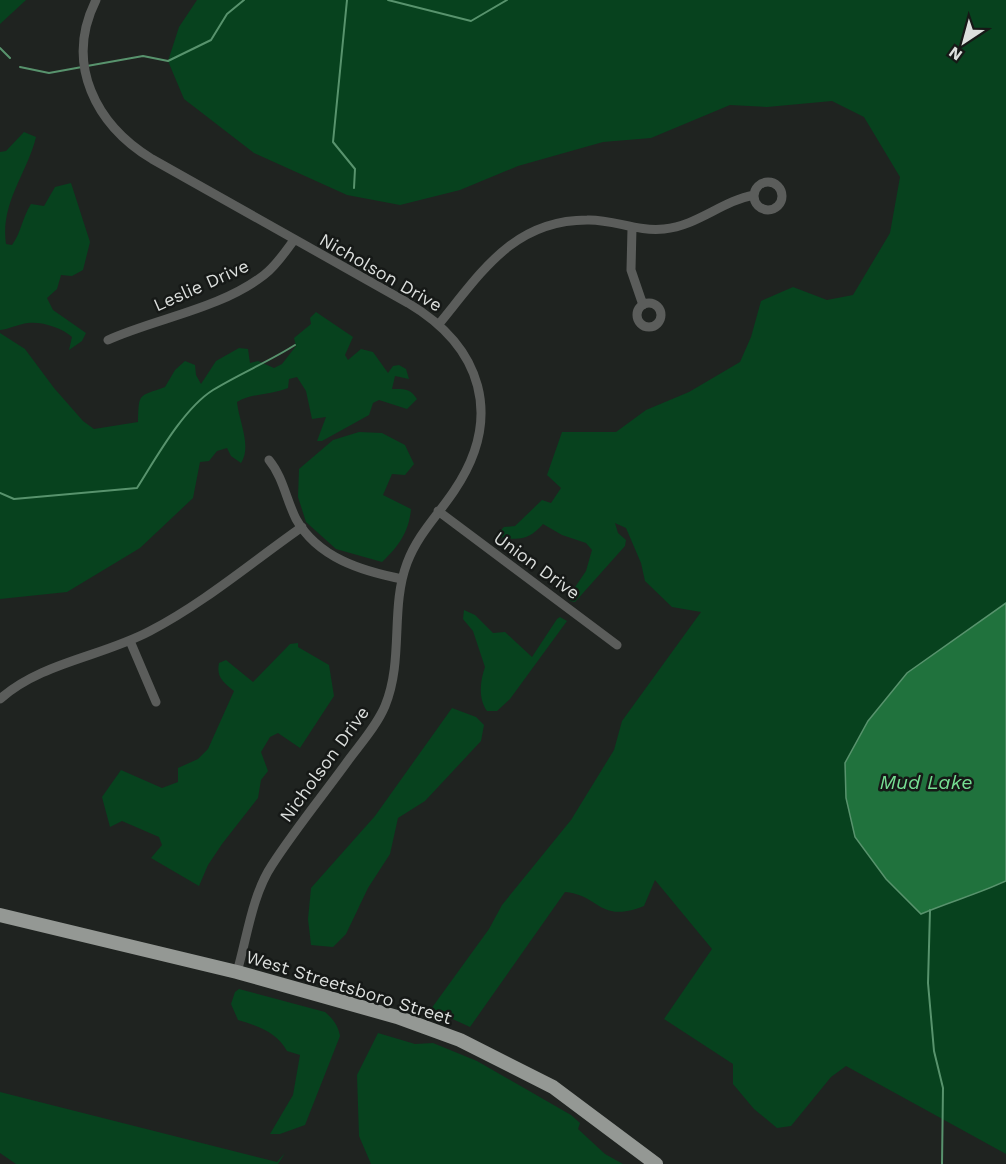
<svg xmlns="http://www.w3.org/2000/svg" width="1006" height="1164" font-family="'Work Sans',sans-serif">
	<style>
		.green { fill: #07421e }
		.water { fill: #20723d; stroke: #58936d; stroke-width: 1.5 }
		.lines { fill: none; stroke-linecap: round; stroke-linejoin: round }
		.stream { stroke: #58936d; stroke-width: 2 }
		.minor { stroke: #5b5d5b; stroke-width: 9 }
		.primary { stroke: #949894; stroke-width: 14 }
		.labels { text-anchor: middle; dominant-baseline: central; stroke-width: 5; stroke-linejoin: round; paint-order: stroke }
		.street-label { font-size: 18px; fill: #dcdfdd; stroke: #161917 }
		.water-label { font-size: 20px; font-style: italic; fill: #76de92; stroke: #161917 }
	</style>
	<rect width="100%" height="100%" fill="#1f2320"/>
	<path class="green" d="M 0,0 L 26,0 L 0,24 Z
		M 197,0 L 1006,0 L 1006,1154 L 846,1066 L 831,1077 L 791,1126 L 777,1128 L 754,1109 L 733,1084 L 733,1064 L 664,1019 L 712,949 L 655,880 L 644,906 C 599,924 600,895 565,892 L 470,1027 L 431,1009 L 489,929 L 502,905 L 571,820 L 614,750 L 622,721 L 701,612 L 672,607 L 645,581 L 641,563 L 626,528 L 615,523 L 618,533 L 626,540 L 625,546 L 575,602 L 570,601 L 569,596 L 586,571 L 592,550 L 586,543 L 562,535 L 543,524 C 530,539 519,541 501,537 L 499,532 L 504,527 L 515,526 L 542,500 L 551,503 L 561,488 L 547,475 L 562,432 L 616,432 L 646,410 L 689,392 L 740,362 L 751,337 L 761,301 L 793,287 L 827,300 L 853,295 L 890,233 L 900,177 L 864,117 L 832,101 L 767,107 L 730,105 L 651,138 L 603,142 L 518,166 L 460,190 L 400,205 L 347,195 L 254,153 L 184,99 L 168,61 L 179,27 Z
		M 24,132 L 36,137 C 27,174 0,203 6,244 L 12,245 C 21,233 22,218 31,204 L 44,206 L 55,187 L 71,183 L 90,242 L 83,270 L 72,276 L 61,275 L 57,289 L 47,298 L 53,310 L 86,333 L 82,341 L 69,350 L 72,337 C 63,328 41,321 28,323 C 18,324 10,329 0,330 L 0,152 L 6,151 Z
		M 316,312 L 353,337 L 345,355 L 348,360 L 361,349 L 373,352 L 388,373 L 393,366 L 399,365 L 406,369 L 409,379 L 395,376 L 392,389 C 404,389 410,388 417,399 L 407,409 L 379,400 L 373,403 L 369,415 L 322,441 L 317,441 L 326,417 L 312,419 L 306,391 L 297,377 L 289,379 L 288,388 C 271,395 252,393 237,402 C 239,422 252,446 241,463 L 231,456 L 227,448 L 217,451 L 209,461 L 200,462 L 193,498 L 140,548 L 67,592 L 0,599 L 0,333 L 25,349 L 54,388 L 83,421 L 94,429 L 138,422 C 139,392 138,397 165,387 L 175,370 L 185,361 L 195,365 L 196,375 L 201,384 L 216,361 L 239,348 L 248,349 L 250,363 L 258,361 L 274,368 L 282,364 L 296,346 L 294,338 L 311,324 L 310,318 Z
		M 359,432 L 382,433 L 405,445 L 414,464 L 405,475 L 392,474 L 383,495 L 411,509 C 409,532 398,547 382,562 L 336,549 L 306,522 L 298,497 L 299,469 L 333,440 Z
		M 464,610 L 475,615 L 493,633 L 505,632 L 532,657 L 557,619 L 560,617 L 567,621 L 510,699 L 497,711 L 487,711 C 478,698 480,681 485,667 L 473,631 L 463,619 Z
		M 298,643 L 298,647 L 329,665 L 334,696 L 300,748 L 278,733 L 270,737 L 261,752 L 268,771 L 261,780 L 258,798 L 222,844 L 208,865 L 199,886 L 151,858 L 162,845 L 159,837 L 122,821 L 110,827 L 102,797 L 121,770 L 162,788 L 178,782 L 178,768 L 198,759 L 208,749 L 234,691 C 224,682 216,678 219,663 L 226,660 L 253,682 L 290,644 Z
		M 452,708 L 476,717 L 484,725 L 481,741 L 425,801 L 398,818 L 390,854 L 368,888 L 346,934 L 333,947 L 311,945 L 308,919 L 311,888 L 375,816 Z
		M 239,989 L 325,1012 C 333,1019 338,1025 340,1036 L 305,1125 L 280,1134 L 270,1134 L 293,1095 L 300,1055 L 287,1051 C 277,1032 258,1026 238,1020 L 231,1004 L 235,992 Z
		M 378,1033 L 415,1044 L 433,1043 L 477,1061 L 571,1115 L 580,1123 L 578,1129 L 605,1154 L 623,1164 L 371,1164 L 359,1136 L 357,1075 Z
		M 0,1092 L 277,1162 L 285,1153 L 278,1164 L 16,1164 L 0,1153 Z"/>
	<path class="water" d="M 1006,603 L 1006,881 C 978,894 949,902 921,914 L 886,879 L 855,837 L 846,798 L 845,763 L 868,721 L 907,673 Z"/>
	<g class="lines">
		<path class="stream" d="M 347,0 L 333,142 L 355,169 L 354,188
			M 388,0 L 471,21 L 507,0
			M 0,48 L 10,58
			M 87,66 L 143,56 L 168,61 L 211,40 L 227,14 L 244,0
			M 20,67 L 49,73 L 82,67
			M 0,493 L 14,499 L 137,488 C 156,458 183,409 213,390 C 239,374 268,362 295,345
			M 930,910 L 928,983 L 934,1051 L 943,1088 L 942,1164"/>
		<path class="minor" d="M 96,0 C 64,64 96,125 152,159 L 408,303 C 482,347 504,417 454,491 C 438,515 418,534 407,563 C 390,608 404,660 385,706 C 377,725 362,742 350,758 C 324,794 296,828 272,865 C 252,895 247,938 237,972
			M754 196a14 14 0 1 1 28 0a14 14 0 1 1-28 0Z
			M 632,228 L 631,270 L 643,305
			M637 315a12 12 0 1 1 24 0a12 12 0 1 1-24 0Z
			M 439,324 C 481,273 513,220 587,220 C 613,219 637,232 664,229 C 697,226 722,201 754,195
			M 108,340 C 157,318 220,309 264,275 C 276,266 285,252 294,240
			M 269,460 C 283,477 286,499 296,519 C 318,558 362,571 402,579
			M 438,511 L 617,645
			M 130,641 L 156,702
			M 0,699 C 42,662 101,657 150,631 C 204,603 252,562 302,527"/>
		<path class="primary" d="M 0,915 L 237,972 L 397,1017 L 460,1040 L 553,1087 L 656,1164"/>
	</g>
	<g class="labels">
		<g class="street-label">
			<text transform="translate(381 272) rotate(30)">Nicholson Drive</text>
			<text transform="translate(201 285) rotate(-24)">Leslie Drive</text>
			<text transform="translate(537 565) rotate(36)">Union Drive</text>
			<text transform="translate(324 764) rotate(-54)">Nicholson Drive</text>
			<text transform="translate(349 987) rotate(17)">West Streetsboro Street</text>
		</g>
		<g class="water-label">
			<text x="926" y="782">Mud Lake</text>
		</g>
	</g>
	<g transform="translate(964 42) rotate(216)" stroke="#161917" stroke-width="4.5" paint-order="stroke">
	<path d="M0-4.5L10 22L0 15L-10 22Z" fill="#dcdfdd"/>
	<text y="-9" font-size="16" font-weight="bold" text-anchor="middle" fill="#dcdfdd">N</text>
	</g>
</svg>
